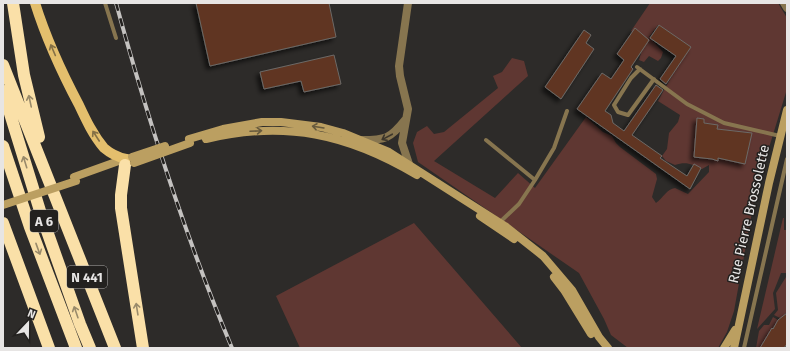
<svg xmlns="http://www.w3.org/2000/svg" width="790" height="351" font-family="'Fira Sans',sans-serif">
	<style>
		.green { fill: #5f3732 }
		.building { fill: #603620; stroke: #6c6967; filter: url(#shadow) }
		.lines { fill: none; stroke-linecap: round; stroke-linejoin: round }
		.service { stroke: #87754f; stroke-width: 4 }
		.minor { stroke: #87754f; stroke-width: 8 }
		.secondary { stroke: #bb9f61; stroke-width: 8 }
		.primary { stroke: #e4bf6d; stroke-width: 10 }
		.motorway { stroke: #fae0a8; stroke-width: 12 }
		.rail-casing { stroke: #c4c2c0; stroke-width: 4 }
		.rail { stroke: #23211f; stroke-width: 2.5; stroke-dasharray: 8; stroke-linecap: butt }
		.secondary-bridge { stroke: #bb9f61; stroke-width: 8 }
		.oneway { stroke: #847046 }
		.oneway2 { stroke: #998a6a }
		.oneway3 { stroke: #675a3d }
		.oneway4 { stroke: #3c362b }
		.labels { text-anchor: middle; dominant-baseline: central; stroke-width: 3; stroke-linejoin: round; paint-order: stroke }
		.shield { fill: #23211f; stroke: #acaaa9; stroke-width: 1 }
		.shield-label { font-size: 13px; font-weight: bold; fill: #e7e5e4 }
		.street-label { font-size: 14px; fill: #e7e5e4; stroke: #23211f }
	</style>
	<defs>
		<filter id="shadow"><feDropShadow dx="-3.5" dy="3.5" stdDeviation="2" flood-color="#0009"/></filter>
	</defs>
	<rect width="100%" height="100%" fill="#2d2b29"/>
	<path class="green" d="M 650,3 L 778,3 L 787,18 L 787,89 L 756,190 L 734,311 L 727,332 L 718,348 L 628,348 L 611,335 L 604,319 L 579,273 L 418,162 L 413,143 L 417,132 L 427,126 L 434,134 L 444,132 L 498,88 L 493,76 L 502,72 L 512,58 L 524,61 L 528,76 L 434,161 L 495,198 L 518,173 L 535,188 L 586,117 L 603,132 L 612,136 L 616,143 L 620,147 L 656,174 L 657,179 L 652,197 L 656,203 C 663,198 667,189 675,188 L 688,194 L 709,172 L 709,165 L 702,169 C 692,164 686,161 675,165 L 666,161 L 662,156 L 667,149 L 669,133 L 678,122 L 680,115 L 658,101 L 678,65 L 675,40 L 658,25 L 649,37 L 663,52 L 661,58 L 658,61 L 649,56 L 644,62 L 639,60 L 643,46 L 631,31 Z
		M 783,218 L 784,218 L 784,230 L 787,230 L 787,273 L 781,273 L 773,293 L 775,309 L 757,329 Z
		M 414,223 L 522,348 L 300,348 L 276,296 Z
		M 786,277 L 787,277 L 787,311 L 782,319 L 774,315 L 778,310 L 776,293 Z
		M 773,317 L 778,320 L 760,348 L 756,348 L 759,331 L 764,325 L 769,325 Z"/>
	<path class="building" d="M 196,3 L 329,3 L 336,37 L 210,66 Z
		M 659,25 L 691,47 L 666,84 L 660,79 L 676,56 L 650,38 Z
		M 635,28 L 649,40 L 631,67 L 633,69 L 605,111 L 611,115 L 613,123 L 624,131 L 656,85 L 663,90 L 632,135 L 662,156 L 660,158 L 687,176 L 694,164 L 701,168 L 690,189 L 577,109 L 602,73 L 611,79 L 624,60 L 617,54 Z
		M 584,30 L 591,35 L 586,43 L 594,49 L 561,99 L 545,87 Z
		M 334,55 L 341,84 L 304,92 L 301,81 L 264,89 L 260,72 Z
		M 697,118 L 704,119 L 704,123 L 718,125 L 717,129 L 752,133 L 745,164 L 718,158 L 718,161 L 712,159 L 694,157 Z
		M 787,313 L 787,344 L 784,348 L 760,348 L 772,328 L 773,329 L 778,320 Z"/>
	<g class="lines">
		<path class="service" d="M 105,3 L 116,38
			M 637,67 L 687,104 L 724,123 L 780,136
			M 640,69 L 631,78 L 614,105 L 618,112 L 628,115 L 654,79
			M 486,140 L 535,180
			M 500,222 L 519,204 L 535,180 L 554,148 L 567,111
			M 744,348 L 787,159"/>
		<path class="minor" d="M 408,3 L 399,66 L 400,76 L 408,109 L 402,143 L 409,164
			M 784,3 L 787,8
			M 362,140 C 385,140 390,139 405,120"/>
		<path class="secondary" d="M 189,139 L 223,129 L 262,122 L 281,122 L 321,127 L 343,133 L 389,152 L 505,226 L 543,256 L 572,290 L 599,337 L 608,348
			M 206,139 C 285,120 348,134 417,175
			M 74,177 L 127,158
			M 480,216 L 514,239
			M 554,277 L 564,290 L 591,334
			M 724,348 L 735,330
			M 734,348 L 769,183 L 787,110"/>
		<path class="primary" d="M 35,3 C 46,38 62,73 79,105 C 86,120 93,135 104,148 C 111,154 117,157 126,159"/>
		<path class="motorway" d="M 13,3 L 24,75 L 39,137
			M 3,65 L 115,348
			M 3,91 L 41,214 L 80,324 L 90,348
			M 3,146 L 30,227 L 76,348
			M 125,165 L 121,195 L 121,208 L 143,348
			M 3,223 L 49,348"/>
		<defs>
			<path id="rail" d="M 116,3 C 148,120 185,236 232,348"/>
		</defs>
		<use href="#rail" class="rail-casing"/>
		<use href="#rail" class="rail"/>
		<path class="secondary-bridge" d="M 132,157 L 165,146
			M 134,163 L 190,143
			M 3,205 L 76,181"/>
	</g>
	<defs><path id="oneway-shaft" d="M-6 0H5M1.5-3L5.5 0L1.5 3" fill="none" stroke-width="1.6" stroke-linecap="round" stroke-linejoin="round"/></defs>
	<g class="oneway">
		<use href="#oneway-shaft" transform="translate(53 50) rotate(-113)"/>
		<use href="#oneway-shaft" transform="translate(96 136) rotate(-123)"/>
	</g>
	<g class="oneway2">
		<use href="#oneway-shaft" transform="translate(30 101) rotate(-102)"/>
		<use href="#oneway-shaft" transform="translate(25 162) rotate(-107)"/>
		<use href="#oneway-shaft" transform="translate(38 249) rotate(70)"/>
		<use href="#oneway-shaft" transform="translate(137 309) rotate(-99)"/>
		<use href="#oneway-shaft" transform="translate(76 312) rotate(-109)"/>
	</g>
	<g class="oneway3">
		<use href="#oneway-shaft" transform="translate(318 127) rotate(-171)"/>
		<use href="#oneway-shaft" transform="translate(256 131) rotate(-3)"/>
	</g>
	<use class="oneway4" href="#oneway-shaft" transform="translate(387 137) rotate(152)"/>
	<g class="labels">
		<g class="shield">
			<rect x="30" y="210" width="28" height="22" rx="3"/>
			<rect x="67" y="266" width="40" height="22" rx="3"/>
		</g>
		<g class="shield-label">
			<text x="44" y="221">A 6</text>
			<text x="87" y="277">N 441</text>
		</g>
		<g class="street-label">
			<text transform="translate(749 214) rotate(-77)">Rue Pierre Brossolette</text>
		</g>
	</g>
	<rect width="790" height="351" fill="none" stroke="#e7e5e4" stroke-width="8"/>
	<g transform="translate(28 323) rotate(22)" stroke="#23211f" stroke-width="3" paint-order="stroke">
	<path d="M0-3L7 15L0 10L-7 15Z" fill="#e7e5e4"/>
	<text y="-6" font-size="11" font-weight="bold" text-anchor="middle" fill="#e7e5e4">N</text>
	</g>
</svg>
